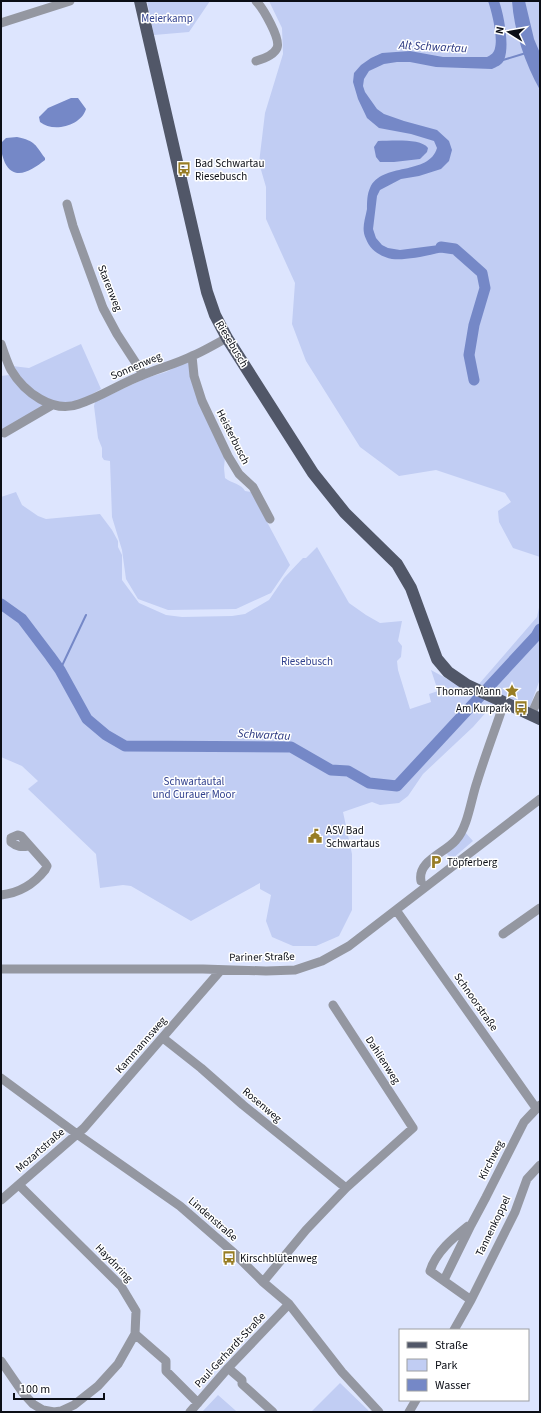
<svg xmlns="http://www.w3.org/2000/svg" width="541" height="1413" font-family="'Source Sans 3',sans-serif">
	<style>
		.green { fill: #c1cdf3 }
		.water { fill: #7588c7 }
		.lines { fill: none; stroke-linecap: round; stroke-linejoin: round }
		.stream { stroke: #7588c7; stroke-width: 2 }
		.river { stroke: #7588c7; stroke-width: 11 }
		.minor { stroke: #9497a1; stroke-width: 9 }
		.major { stroke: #515768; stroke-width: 12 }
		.labels { text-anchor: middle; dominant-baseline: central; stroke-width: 3; stroke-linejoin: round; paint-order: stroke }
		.park-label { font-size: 11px; fill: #31418e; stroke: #fff }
		.poi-label { font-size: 11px; fill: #0b0e16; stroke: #fff; text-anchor: start }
		.street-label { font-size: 11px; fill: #0b0e16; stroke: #fff }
		.water-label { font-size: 12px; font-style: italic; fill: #25327d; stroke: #fff }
	</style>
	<rect width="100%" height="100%" fill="#dde5fe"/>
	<path class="green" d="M 147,1 L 210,1 L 189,32 L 154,35 Z
		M 269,1 L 540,1 L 540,557 L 513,548 L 499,522 L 498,511 L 511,502 L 505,493 L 436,470 L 399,476 L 360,447 L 306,361 L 292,324 L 295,283 L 266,219 L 266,187 L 259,163 L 265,113 L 283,54 L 282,28 Z
		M 81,344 L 101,389 L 74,404 L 53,403 L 29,387 L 12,366 L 29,368 Z
		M 186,362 L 189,363 L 225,457 L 224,468 L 225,478 C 231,483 242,484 245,491 L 251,492 L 290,565 L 271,593 L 236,609 L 168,610 L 138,599 L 126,579 L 122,550 L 112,517 L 110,461 L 104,460 L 102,457 L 102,448 L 98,438 L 94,406 L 95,402 L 146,378 L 166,372 Z
		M 9,375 L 45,405 L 1,431 L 1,376 Z
		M 16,492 L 22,505 L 38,516 L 46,519 L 100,514 L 112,530 L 118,541 L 118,547 L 122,555 L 122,580 L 139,603 L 166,615 L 182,617 L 232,616 L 245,614 L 269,600 L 284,578 L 303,558 L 306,558 L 317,547 L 349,603 L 366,615 L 380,623 L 402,621 L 398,641 L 402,646 L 401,657 L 397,661 L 398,670 L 410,709 L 431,702 L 429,694 L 438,691 L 431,670 L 475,694 L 479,684 L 537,617 L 540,603 L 540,679 L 527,715 L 496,701 L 473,727 L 423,774 L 408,796 L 399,803 L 380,805 L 372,802 L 343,812 L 352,854 L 352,910 L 339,936 L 316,946 L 293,946 L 272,937 L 266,921 L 271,895 L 260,889 L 260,883 L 191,921 L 131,886 L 123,885 L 100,888 L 96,854 L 28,789 L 38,781 L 22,766 L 1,757 L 1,497 Z
		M 464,831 L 473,841 L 452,859 L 445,852 Z
		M 340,1383 L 368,1410 L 369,1412 L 311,1412 Z
		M 218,1395 L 235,1410 L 237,1412 L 202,1412 Z"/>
	<path class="water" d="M 488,1 L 499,1 C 504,15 510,47 504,60 C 502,65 496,67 492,69 L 436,67 L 410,62 L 397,62 L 384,64 L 369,71 L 364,79 L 363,86 L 365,92 L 377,109 L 384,114 L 404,121 L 437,130 L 449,141 L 452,150 L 449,161 L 441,169 L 419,176 L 401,179 L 380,190 L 377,196 L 373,229 L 376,238 L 382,245 L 388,248 L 400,250 L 447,244 L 455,249 C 438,253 409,261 392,259 C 381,257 370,250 366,239 C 361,229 365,220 367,209 C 367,203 367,194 370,188 C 381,162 429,176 437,148 L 434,141 L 411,134 L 379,128 L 367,118 L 358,99 L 353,82 L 354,73 L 361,65 L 371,58 L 382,53 L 410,51 L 443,57 L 487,57 C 491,55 494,53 495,48 C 498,37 492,12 488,1 Z
		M 512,1 L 525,1 L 534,39 L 540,53 L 540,90 C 525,63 514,31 512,1 Z
		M 71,98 L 78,98 L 86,109 C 81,126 53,133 40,122 L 39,117 L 48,108 Z
		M 17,137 C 36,141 35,145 45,158 L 45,160 C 32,170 15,182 5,163 C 2,156 0,149 2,142 L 6,138 Z
		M 378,141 C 391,141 421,138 428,148 L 427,152 L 420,159 L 394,162 L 380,162 L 376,157 L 374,147 Z"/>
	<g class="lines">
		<path class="stream" d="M 503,60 L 526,53
			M 60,670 L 86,615"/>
		<path class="river" d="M 441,247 L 455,249 L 482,273 L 485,288 L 474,325 L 469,355 L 474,380
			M 1,604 L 22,619 L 50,656 L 60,670 L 87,719 L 106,735 L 125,746 L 291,747 L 331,770 L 348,771 L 369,783 L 397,786 L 536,636 L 540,629"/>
		<path class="minor" d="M 256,1 C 263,8 281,39 277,48 C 274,55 263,59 256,61
			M 1,23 L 70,1
			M 67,204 L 73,226 L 103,308 L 117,334 L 143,374
			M 1,344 C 4,353 7,362 11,370 C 24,392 53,414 79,404 C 101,397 121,383 143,375 C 159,368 176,364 192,356 C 204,351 215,344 227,338
			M 192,356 L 194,376 L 202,401 L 228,456 L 239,474 L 253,487 L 270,519
			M 4,433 L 52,405
			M 531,715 L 540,695
			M 421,881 C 417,861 445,853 456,840 C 468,827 471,799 477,782 C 485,756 495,730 504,703
			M 1,895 C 19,893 34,884 45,870 L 47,866 L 45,863 L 21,836 L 18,835 L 11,838 L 11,842 C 17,847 21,847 29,846
			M 396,910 L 536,1108
			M 503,934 L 540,908
			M 1,969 L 203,969 L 266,971 L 295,970 L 322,961 L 349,946 L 540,799
			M 163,1038 L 201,1068 L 243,1105 L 346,1188
			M 1,1078 L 77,1134 L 180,1206 L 234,1253 L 263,1282 L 289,1304 L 342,1372 L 379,1412
			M 1,1200 L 84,1128 L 221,970
			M 444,1280 L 471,1225 L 486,1197 L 524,1122 L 540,1105
			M 263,1282 L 306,1230 L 346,1188 L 413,1128 L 333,1005
			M 471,1300 L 515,1212 L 527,1179 L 540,1165
			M 454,1330 L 471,1300 L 430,1271 C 436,1252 453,1238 468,1226
			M 135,1334 L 166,1361 L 166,1371 L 198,1403
			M 1,1361 L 23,1393 L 33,1404 L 43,1410 L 54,1412 L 61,1411 L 74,1405 L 98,1386 L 118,1364 L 135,1334 L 136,1311 L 121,1286 L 19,1185
			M 228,1368 L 242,1380 L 242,1384 L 273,1412
			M 190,1412 L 228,1368 L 289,1304
			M 409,1412 L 416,1400"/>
		<path class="major" d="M 140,1 L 207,292 L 215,315 L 227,338 L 313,473 L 345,513 L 397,564 L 411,588 L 437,659 L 448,672 L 467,685 L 540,719"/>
	</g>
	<defs>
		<symbol id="bus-bare" viewBox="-9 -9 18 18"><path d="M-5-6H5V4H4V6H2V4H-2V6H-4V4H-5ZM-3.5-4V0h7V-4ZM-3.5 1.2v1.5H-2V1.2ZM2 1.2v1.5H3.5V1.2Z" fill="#987d25" stroke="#fff" stroke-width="2.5" paint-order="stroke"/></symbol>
		<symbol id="sight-bare" viewBox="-9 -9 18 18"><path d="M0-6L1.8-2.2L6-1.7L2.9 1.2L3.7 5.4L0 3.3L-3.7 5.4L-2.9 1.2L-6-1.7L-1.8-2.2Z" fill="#987d25" stroke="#fff" stroke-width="2.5" paint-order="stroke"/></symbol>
		<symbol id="civic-bare" viewBox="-9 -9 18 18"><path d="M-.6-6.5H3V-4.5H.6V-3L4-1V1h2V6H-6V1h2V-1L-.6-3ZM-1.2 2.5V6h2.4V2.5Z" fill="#987d25" stroke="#fff" stroke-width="2.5" paint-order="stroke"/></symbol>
		<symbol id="parking-bare" viewBox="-9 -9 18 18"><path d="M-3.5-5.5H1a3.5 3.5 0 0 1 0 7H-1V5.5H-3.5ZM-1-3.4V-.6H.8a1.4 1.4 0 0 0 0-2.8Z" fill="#987d25" stroke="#fff" stroke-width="2.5" paint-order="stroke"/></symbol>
	</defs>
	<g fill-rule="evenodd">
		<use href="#bus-bare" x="174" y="159" width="20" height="20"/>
		<use href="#sight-bare" x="502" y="681" width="20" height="20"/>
		<use href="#bus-bare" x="511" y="698" width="20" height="20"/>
		<use href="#civic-bare" x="305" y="826" width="20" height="20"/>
		<use href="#parking-bare" x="426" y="852" width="20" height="20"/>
		<use href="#bus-bare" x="219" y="1248" width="20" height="20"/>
	</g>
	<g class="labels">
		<g class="park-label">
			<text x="167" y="18">Meierkamp</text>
			<text x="307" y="661">Riesebusch</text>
			<text x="194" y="781">Schwartautal<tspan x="194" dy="13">und Curauer Moor</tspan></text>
		</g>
		<g class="poi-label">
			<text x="195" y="163">Bad Schwartau<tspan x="195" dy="13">Riesebusch</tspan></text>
			<text x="501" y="691" text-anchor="end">Thomas Mann</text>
			<text x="510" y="708" text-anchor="end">Am Kurpark</text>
			<text x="326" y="830">ASV Bad<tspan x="326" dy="13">Schwartaus</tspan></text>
			<text x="447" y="862">Töpferberg</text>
			<text x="240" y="1258">Kirschblütenweg</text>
		</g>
		<g class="street-label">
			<text transform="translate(110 288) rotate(68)">Starenweg</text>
			<text transform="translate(232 344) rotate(59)">Riesebusch</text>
			<text transform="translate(136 366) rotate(-23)">Sonnenweg</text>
			<text transform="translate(233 437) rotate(63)">Heisterbusch</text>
			<text transform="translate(262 957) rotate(-1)">Pariner Straße</text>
			<text transform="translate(476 1002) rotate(55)">Schnoorstraße</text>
			<text transform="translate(141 1045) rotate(-49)">Kammannsweg</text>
			<text transform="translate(383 1060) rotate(57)">Dahlienweg</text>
			<text transform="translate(262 1105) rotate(40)">Rosenweg</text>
			<text transform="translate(40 1150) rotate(-41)">Mozartstraße</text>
			<text transform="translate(491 1160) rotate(-63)">Kirchweg</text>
			<text transform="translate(213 1219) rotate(41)">Lindenstraße</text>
			<text transform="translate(493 1226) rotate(-64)">Tannenkoppel</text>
			<text transform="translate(114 1263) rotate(46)">Haydnring</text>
			<text transform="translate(230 1350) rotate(-47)">Paul-Gerhardt-Straße</text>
		</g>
		<g class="water-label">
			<text transform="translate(433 47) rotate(3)">Alt Schwartau</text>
			<text transform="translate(264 735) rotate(3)">Schwartau</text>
		</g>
	</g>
	<rect width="541" height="1413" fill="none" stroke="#0b0e16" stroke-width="4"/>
	<rect x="399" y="1329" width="130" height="72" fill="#ffffff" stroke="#9d9fa2"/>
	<rect x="407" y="1342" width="20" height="6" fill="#515768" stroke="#9d9fa2"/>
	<text x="435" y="1349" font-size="12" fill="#0b0e16">Straße</text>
	<rect x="407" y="1359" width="20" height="12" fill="#c1cdf3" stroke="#9d9fa2"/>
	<text x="435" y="1369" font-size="12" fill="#0b0e16">Park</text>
	<rect x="407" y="1379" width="20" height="12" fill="#7588c7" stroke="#9d9fa2"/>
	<text x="435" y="1389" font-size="12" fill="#0b0e16">Wasser</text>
	<g transform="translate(509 32) rotate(281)" stroke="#ffffff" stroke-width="3" paint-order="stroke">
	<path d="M0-3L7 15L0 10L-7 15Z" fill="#0b0e16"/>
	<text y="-6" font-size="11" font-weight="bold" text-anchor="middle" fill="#0b0e16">N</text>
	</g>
	<path d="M14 1393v6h90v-6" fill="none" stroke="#0b0e16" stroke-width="2"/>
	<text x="20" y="1393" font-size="12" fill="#0b0e16" stroke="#ffffff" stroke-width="3" paint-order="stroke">100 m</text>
</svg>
